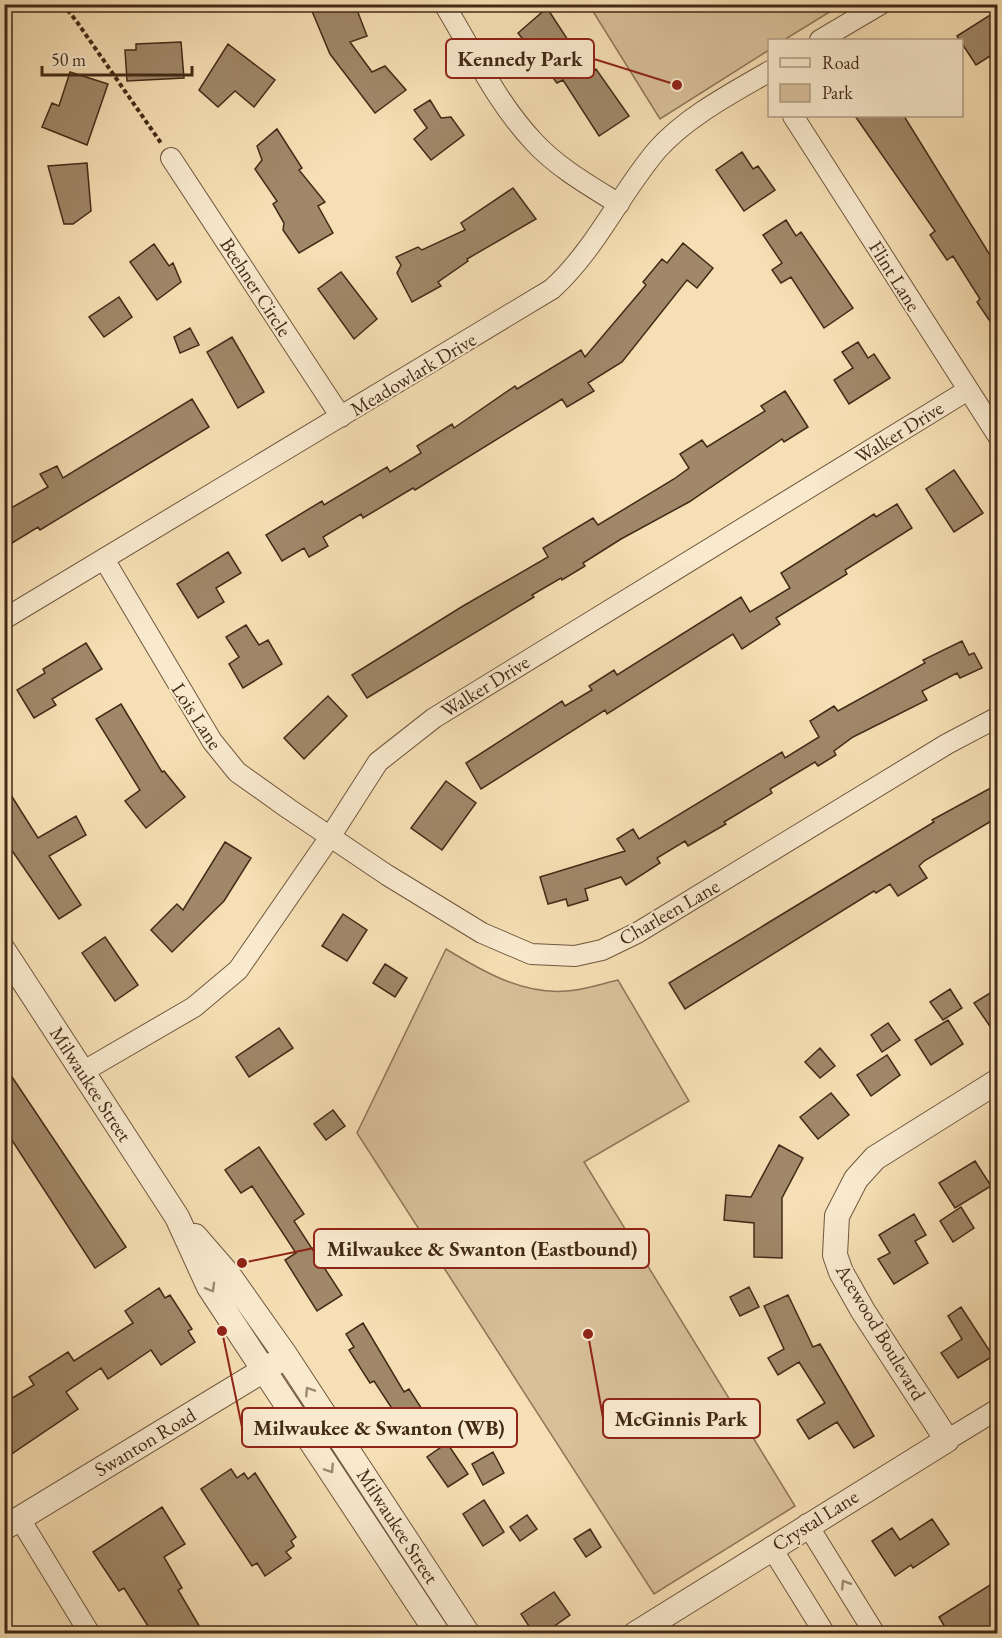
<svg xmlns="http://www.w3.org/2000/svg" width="1002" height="1638" font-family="'EB Garamond',serif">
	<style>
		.green { fill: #d8c099; stroke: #8e7558; stroke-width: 1.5 }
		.building { fill: #a08869; stroke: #432a17; stroke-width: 1.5 }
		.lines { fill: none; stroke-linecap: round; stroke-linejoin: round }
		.minor-casing { stroke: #70573e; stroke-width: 22 }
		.tertiary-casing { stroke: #70573e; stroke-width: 26 }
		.path { stroke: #432a17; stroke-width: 4; stroke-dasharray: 4.5 3; stroke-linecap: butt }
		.minor { stroke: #f9eace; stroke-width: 20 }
		.tertiary { stroke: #f9eace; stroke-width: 24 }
		.oneway { stroke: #9e8a72 }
		.labels { text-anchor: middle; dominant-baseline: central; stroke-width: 4.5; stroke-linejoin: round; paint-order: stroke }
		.street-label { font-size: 20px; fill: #432a17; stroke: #f9eace }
		.leader { fill: none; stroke: #8f2418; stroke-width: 2 }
		.callout-dot { fill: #8f2418; stroke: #f9eace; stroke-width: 2 }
		.callout { fill: #f9eace; stroke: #8f2418; stroke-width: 2 }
		.callout-label { font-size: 21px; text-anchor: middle; font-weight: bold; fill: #432a17 }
	</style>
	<rect width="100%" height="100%" fill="#f6dfb4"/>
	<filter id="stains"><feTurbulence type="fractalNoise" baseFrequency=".00333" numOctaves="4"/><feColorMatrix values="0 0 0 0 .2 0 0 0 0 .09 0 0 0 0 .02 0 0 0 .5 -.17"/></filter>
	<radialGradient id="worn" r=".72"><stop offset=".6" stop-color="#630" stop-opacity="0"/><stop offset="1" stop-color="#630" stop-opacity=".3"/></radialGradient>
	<path class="green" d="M 589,5 L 841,5 L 784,40 L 770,40 L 769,50 L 660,119 Z
		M 446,949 C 482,971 523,995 567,991 C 584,990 601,984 618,980 L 689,1101 L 584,1162 L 795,1506 L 654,1594 L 357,1133 Z"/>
	<path class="building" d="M 309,4 L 345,4 L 346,10 L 357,10 L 367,36 L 350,42 L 372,72 L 385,66 L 406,90 L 375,113 L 330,54 Z
		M 547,8 L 590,74 L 596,69 L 629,116 L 599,136 L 563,80 L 557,83 L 518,33 Z
		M 998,10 L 998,51 L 976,65 L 957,36 Z
		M 181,42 L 184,78 L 127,81 L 125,50 L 136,50 L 136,44 Z
		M 228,44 L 275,80 L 254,107 L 235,91 L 218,107 L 199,90 Z
		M 70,72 L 108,84 L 87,145 L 42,127 L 52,103 L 59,106 Z
		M 430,100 L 441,118 L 451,117 L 464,135 L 431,160 L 414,139 L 427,128 L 414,110 Z
		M 855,116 L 904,116 L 998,268 L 998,333 L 977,302 L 980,299 L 953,256 L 947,260 L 930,235 L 935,231 Z
		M 277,129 L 302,168 L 299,170 L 325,202 L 318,206 L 333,233 L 299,253 L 283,230 L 284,223 L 273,204 L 277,201 L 255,169 L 262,160 L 257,146 Z
		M 742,152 L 753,169 L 758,166 L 775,190 L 744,211 L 716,170 Z
		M 87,163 L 91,211 L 73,224 L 64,224 L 48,166 Z
		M 513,188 L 536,219 L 467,259 L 468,261 L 438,282 L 441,286 L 412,302 L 397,273 L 401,265 L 396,257 L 418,247 L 422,250 L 465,230 L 461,223 Z
		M 786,220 L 796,236 L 801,232 L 853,308 L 824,328 L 791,277 L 781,283 L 772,270 L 782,263 L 763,235 Z
		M 683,243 L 713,268 L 697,288 L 687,280 L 622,362 L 588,383 L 594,391 L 567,407 L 562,399 L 415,490 L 413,488 L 363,518 L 361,514 L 323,537 L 328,546 L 309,557 L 304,548 L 282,561 L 266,535 L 322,501 L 324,505 L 387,467 L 390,472 L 421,453 L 417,446 L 452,424 L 454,428 L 515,386 L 517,389 L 581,350 L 585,357 L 646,285 L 643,282 L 662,259 L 667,263 Z
		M 154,244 L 169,266 L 173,263 L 181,282 L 157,300 L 130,262 Z
		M 341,272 L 377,319 L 354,339 L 318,289 Z
		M 119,297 L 132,317 L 104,337 L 89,317 Z
		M 190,328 L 199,345 L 180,353 L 174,337 Z
		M 232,337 L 264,392 L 238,408 L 207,352 Z
		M 858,342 L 868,358 L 874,354 L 890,378 L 849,404 L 834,380 L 853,368 L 842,352 Z
		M 785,391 L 808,427 L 784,442 L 782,439 L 689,502 L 621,539 L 583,563 L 585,566 L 562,580 L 561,578 L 532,595 L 534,597 L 367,698 L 352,675 L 463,606 L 548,557 L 543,548 L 593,518 L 598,525 L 674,479 L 689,468 L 680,454 L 702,440 L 707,447 L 765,411 L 761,406 Z
		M 192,399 L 209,427 L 40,530 L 38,527 L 4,548 L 4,512 L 48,487 L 40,474 L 57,466 L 63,478 Z
		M 954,470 L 983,513 L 954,532 L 926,489 Z
		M 897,504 L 912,528 L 845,570 L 847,574 L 776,618 L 780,624 L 742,649 L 733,634 L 607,714 L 605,710 L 481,789 L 466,763 L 562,701 L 565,706 L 592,690 L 589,686 L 614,670 L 617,675 L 741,597 L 750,612 L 790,588 L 781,573 L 874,514 L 876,517 Z
		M 228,552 L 241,573 L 216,588 L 224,602 L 198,618 L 177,584 Z
		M 246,625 L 259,645 L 268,640 L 282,664 L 243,688 L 229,664 L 239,657 L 226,637 Z
		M 962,641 L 969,655 L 974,653 L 982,668 L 960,678 L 957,673 L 922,691 L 927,700 L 853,737 L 834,751 L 836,755 L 818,766 L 815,762 L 770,789 L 772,793 L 724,822 L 726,824 L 688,846 L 685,841 L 657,858 L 660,863 L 626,885 L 621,877 L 585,889 L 588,900 L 568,906 L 566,899 L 548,904 L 540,877 L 625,851 L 617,839 L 633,829 L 639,839 L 782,752 L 785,758 L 819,737 L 810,721 L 834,706 L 838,711 L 925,663 L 923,660 Z
		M 86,643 L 102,669 L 52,699 L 56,705 L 34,718 L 17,690 L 45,673 L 43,669 Z
		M 328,696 L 347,716 L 304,759 L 284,738 Z
		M 121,704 L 162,772 L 164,771 L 185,797 L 146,828 L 125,801 L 140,790 L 96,719 Z
		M 446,781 L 476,803 L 442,850 L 411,828 Z
		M 4,784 L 38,838 L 76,816 L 86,835 L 49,856 L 81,905 L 59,919 L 4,839 Z
		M 998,784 L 998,817 L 924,861 L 919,866 L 927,878 L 898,896 L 890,884 L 876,893 L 874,891 L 685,1009 L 669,983 L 934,822 L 932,820 Z
		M 225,842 L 251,858 L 224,901 L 172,952 L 151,930 L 177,904 L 183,910 Z
		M 343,914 L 367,930 L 347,961 L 322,946 Z
		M 105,937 L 138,985 L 115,1001 L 82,953 Z
		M 385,964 L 407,978 L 395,997 L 373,983 Z
		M 998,988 L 998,1038 L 974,1003 Z
		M 950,989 L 962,1008 L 943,1020 L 930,1002 Z
		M 948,1020 L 963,1044 L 931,1065 L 915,1040 Z
		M 888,1023 L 900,1040 L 882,1052 L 871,1035 Z
		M 279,1028 L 293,1048 L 249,1077 L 236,1057 Z
		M 820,1048 L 835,1066 L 820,1078 L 805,1062 Z
		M 887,1055 L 900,1075 L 871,1096 L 857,1075 Z
		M 4,1065 L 126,1247 L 95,1268 L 4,1128 Z
		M 831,1093 L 849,1115 L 818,1139 L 800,1117 Z
		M 333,1110 L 345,1126 L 326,1140 L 314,1124 Z
		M 779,1145 L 803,1158 L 782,1198 L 782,1258 L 754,1257 L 754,1223 L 724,1220 L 726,1195 L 751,1197 Z
		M 259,1147 L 304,1214 L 294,1221 L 342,1295 L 317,1311 L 285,1260 L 296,1253 L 252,1186 L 241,1193 L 225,1170 Z
		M 975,1161 L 991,1186 L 955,1208 L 939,1183 Z
		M 961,1207 L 974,1228 L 953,1242 L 940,1221 Z
		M 914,1214 L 926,1235 L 915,1241 L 928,1263 L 894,1284 L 878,1259 L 890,1253 L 879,1235 Z
		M 749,1287 L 759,1307 L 740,1316 L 730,1297 Z
		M 159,1288 L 165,1298 L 170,1295 L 192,1329 L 188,1331 L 195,1342 L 161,1365 L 151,1350 L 108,1379 L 101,1368 L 66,1392 L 78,1409 L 4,1459 L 4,1403 L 34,1385 L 29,1377 L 68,1352 L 74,1361 L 133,1323 L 125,1311 Z
		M 788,1295 L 813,1347 L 820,1344 L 874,1436 L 854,1448 L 837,1422 L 809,1439 L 797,1420 L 825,1403 L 799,1362 L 778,1375 L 768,1358 L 784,1349 L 764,1306 Z
		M 961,1307 L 993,1356 L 958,1378 L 941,1353 L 962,1339 L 948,1316 Z
		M 363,1323 L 404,1392 L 409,1389 L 429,1420 L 408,1433 L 374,1381 L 370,1383 L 349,1350 L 354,1347 L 346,1334 Z
		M 447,1443 L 468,1474 L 448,1487 L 427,1457 Z
		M 493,1452 L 504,1473 L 483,1485 L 472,1464 Z
		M 231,1469 L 237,1478 L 244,1473 L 248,1479 L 255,1473 L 296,1537 L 291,1541 L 294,1546 L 286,1552 L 291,1558 L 265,1576 L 257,1563 L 252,1566 L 201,1489 Z
		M 484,1500 L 504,1532 L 483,1546 L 463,1514 Z
		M 162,1507 L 185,1544 L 164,1557 L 182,1588 L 178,1590 L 204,1634 L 153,1634 L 124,1588 L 119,1591 L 93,1552 Z
		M 527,1515 L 537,1529 L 520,1541 L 510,1527 Z
		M 932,1519 L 949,1544 L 913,1568 L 911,1565 L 895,1576 L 872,1541 L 892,1528 L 900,1540 Z
		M 590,1529 L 601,1547 L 586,1557 L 574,1539 Z
		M 998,1580 L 998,1625 L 984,1634 L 949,1634 L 939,1617 Z
		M 554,1592 L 570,1615 L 543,1634 L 534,1634 L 521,1614 Z"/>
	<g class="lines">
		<defs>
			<path id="minor" d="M 444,4 C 472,50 497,103 534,142 C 558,168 590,186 619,204
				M 820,40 L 881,4
				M 793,116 L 998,436
				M 171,158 L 341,417
				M 104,559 L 212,741 L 237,772 L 289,809 L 387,875 L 482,933 L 531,954 L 575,956 L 602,950 L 637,933 L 947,744 L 998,717
				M 4,619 L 552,289 C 596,249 619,195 657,150 C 686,117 732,93 770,71
				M 84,1071 L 194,1007 L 238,970 L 330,837 L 378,762 L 434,718 L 968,390
				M 947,1440 L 998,1409
				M 20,1519 L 90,1634
				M 807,1524 L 875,1634
				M 771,1547 L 825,1634"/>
			<path id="tertiary" d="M 4,951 L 177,1217 L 209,1287 L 438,1634
				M 195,1236 L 228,1274 L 286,1356 L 468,1634
				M 4,1528 L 277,1362
				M 635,1634 L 947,1440 L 863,1311 L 841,1272 L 835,1255 L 837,1216 L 856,1179 L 875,1158 L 998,1081"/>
		</defs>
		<use href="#minor" class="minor-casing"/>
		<use href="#tertiary" class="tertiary-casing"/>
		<path class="path" d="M 63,4 L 77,22 L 161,143"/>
		<use href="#minor" class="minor"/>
		<use href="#tertiary" class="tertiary"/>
	</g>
	<defs><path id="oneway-chevron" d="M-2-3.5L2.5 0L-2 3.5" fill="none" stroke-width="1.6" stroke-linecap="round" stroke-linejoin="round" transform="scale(1.5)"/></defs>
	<g class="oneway">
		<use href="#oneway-chevron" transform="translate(211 1288) rotate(60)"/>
		<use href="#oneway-chevron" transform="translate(309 1391) rotate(-123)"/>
		<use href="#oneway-chevron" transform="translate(330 1469) rotate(57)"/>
		<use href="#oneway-chevron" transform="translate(845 1584) rotate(-122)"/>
	</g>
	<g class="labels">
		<g class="street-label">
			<text transform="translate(895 276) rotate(58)">Flint Lane</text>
			<text transform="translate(256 287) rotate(57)">Beehner Circle</text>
			<text transform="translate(413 374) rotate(-31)">Meadowlark Drive</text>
			<text transform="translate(899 432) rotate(-32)">Walker Drive</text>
			<text transform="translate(485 686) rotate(-32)">Walker Drive</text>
			<text transform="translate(197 716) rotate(57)">Lois Lane</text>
			<text transform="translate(669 912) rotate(-30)">Charleen Lane</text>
			<text transform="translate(91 1084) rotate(57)">Milwaukee Street</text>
			<text transform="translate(881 1332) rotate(59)">Acewood Boulevard</text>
			<text transform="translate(145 1442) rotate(-31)">Swanton Road</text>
			<text transform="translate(815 1520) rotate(-32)">Crystal Lane</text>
			<text transform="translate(398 1526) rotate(57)">Milwaukee Street</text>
		</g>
	</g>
	<path class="leader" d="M677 85L594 59M242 1263L314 1248M588 1334L603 1418M222 1331L242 1427"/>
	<g class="callout-dot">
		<circle cx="677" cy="85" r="6"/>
		<circle cx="242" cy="1263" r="6"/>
		<circle cx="588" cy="1334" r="6"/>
		<circle cx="222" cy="1331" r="6"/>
	</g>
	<g class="callout">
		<rect x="446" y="39" width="148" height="39" rx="6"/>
		<rect x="314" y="1229" width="335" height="39" rx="6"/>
		<rect x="603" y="1399" width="157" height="39" rx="6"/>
		<rect x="242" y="1408" width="275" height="39" rx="6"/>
	</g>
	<g class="callout-label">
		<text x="520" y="66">Kennedy Park</text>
		<text x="482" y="1256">Milwaukee &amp; Swanton (Eastbound)</text>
		<text x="681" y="1426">McGinnis Park</text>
		<text x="379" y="1435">Milwaukee &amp; Swanton (WB)</text>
	</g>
	<rect width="1002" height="1638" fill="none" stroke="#f6dfb4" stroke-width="24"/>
	<rect x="6" y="6" width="990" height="1626" fill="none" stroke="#432a17" stroke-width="3"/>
	<rect x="12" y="12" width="978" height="1614" fill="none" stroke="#432a17" stroke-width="1.5"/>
	<rect x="768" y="39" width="195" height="78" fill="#f9eace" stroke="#b09d85" stroke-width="1.5"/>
	<rect x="780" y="58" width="30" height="9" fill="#f9eace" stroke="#b09d85" stroke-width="1.5"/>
	<text x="822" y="69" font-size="18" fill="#432a17">Road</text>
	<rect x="780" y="84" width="30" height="18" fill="#d8c099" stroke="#b09d85" stroke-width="1.5"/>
	<text x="822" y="99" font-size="18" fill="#432a17">Park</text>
	<path d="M42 66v9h150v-9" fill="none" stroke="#432a17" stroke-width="3"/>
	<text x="51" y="66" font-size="18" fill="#432a17" stroke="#f9eace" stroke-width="4.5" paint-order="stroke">50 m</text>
	<rect width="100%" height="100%" filter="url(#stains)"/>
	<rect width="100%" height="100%" fill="url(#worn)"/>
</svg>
